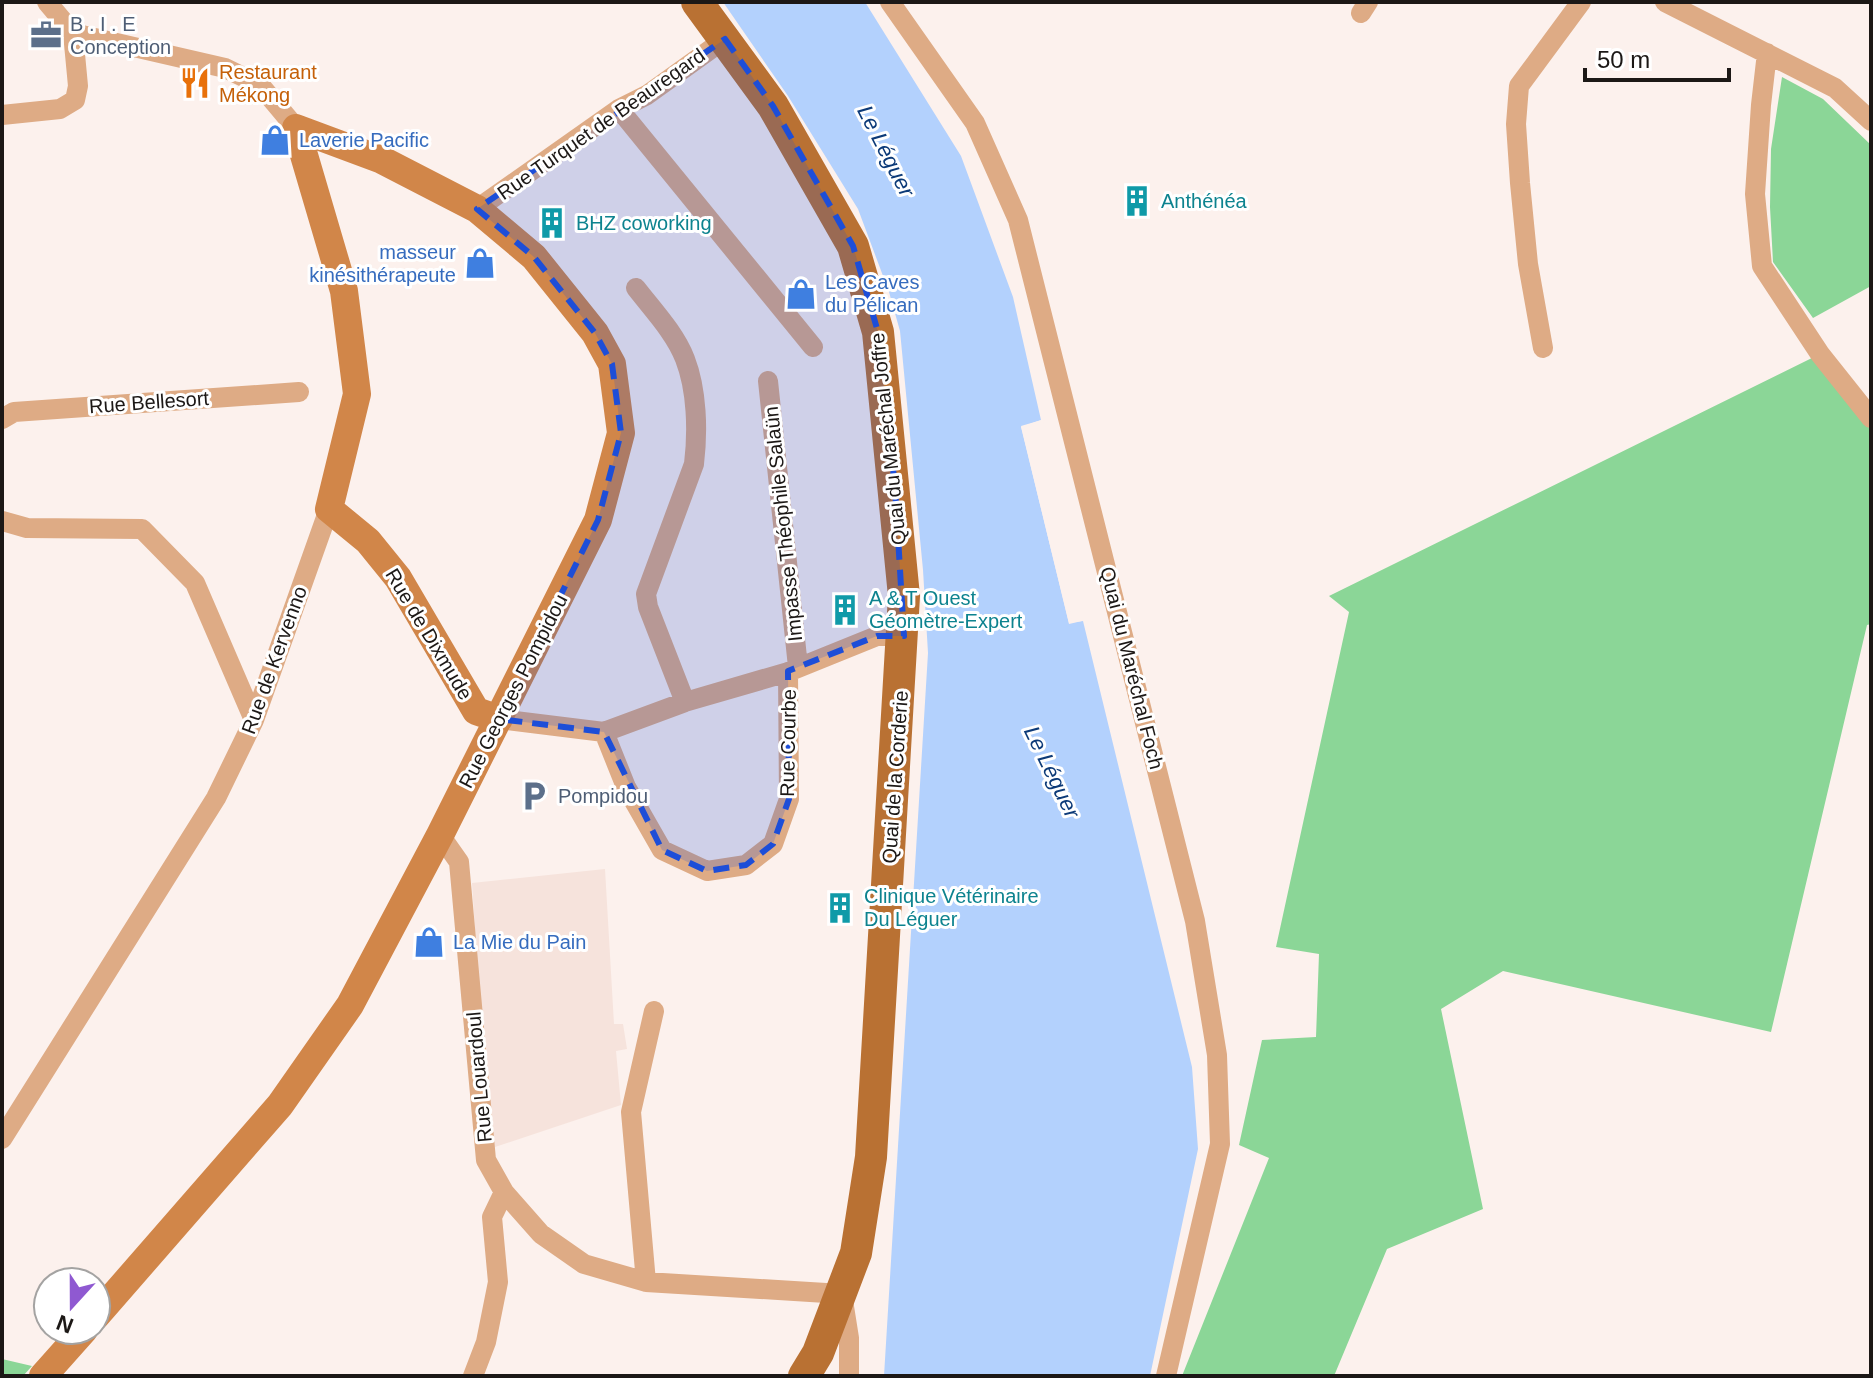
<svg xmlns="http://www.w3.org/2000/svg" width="1873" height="1378" font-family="Arial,sans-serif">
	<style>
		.built { fill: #f6e3dc }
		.green { fill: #8bd697 }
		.water { fill: #b3d1fd }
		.pier { fill: #fcf1ed }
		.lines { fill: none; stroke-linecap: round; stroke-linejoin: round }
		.minor { stroke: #deab85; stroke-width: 20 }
		.secondary { stroke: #d18649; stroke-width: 28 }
		.primary { stroke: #b97133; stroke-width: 32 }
		.marked { fill: #1d4ed8; fill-opacity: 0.2; stroke: #1d4ed8; stroke-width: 6; stroke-dasharray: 16 10; stroke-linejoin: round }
		.labels { text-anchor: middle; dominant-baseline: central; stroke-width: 6; stroke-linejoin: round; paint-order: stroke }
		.service-label { font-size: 20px; fill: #4e5e75; stroke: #fff; text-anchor: start }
		.food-label { font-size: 20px; fill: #c56008; stroke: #fff; text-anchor: start }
		.street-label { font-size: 20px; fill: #1c1816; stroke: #fff }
		.shop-label { font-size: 20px; fill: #366cbe; stroke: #fff; text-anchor: start }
		.culture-label { font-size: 20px; fill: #0d838f; stroke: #fff; text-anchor: start }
		.water-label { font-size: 22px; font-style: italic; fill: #0c3a78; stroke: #fff }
	</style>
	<rect width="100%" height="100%" fill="#fcf1ed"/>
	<path class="built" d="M 605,869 L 614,1024 L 623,1024 L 627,1049 L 616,1051 L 621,1105 L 489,1149 L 472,883 Z"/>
	<path class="green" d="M 1782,77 L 1823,99 L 1871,145 L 1871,286 L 1813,318 L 1773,262 L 1770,207 L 1771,149 Z
		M 1820,354 L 1871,427 L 1871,624 L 1867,625 L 1771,1032 L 1503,971 L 1441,1009 L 1483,1209 L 1387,1249 L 1334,1376 L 1182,1376 L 1269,1158 L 1239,1145 L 1262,1040 L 1316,1037 L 1319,954 L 1276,947 L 1349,612 L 1329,596 Z
		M 2,1359 L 32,1366 L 23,1376 L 2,1376 Z"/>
	<path class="water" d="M 723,2 L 865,2 L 961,156 L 1013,297 L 1041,420 L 1021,427 L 1069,623 L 1083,621 L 1192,1067 L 1198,1149 L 1150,1376 L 884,1376 L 928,653 L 923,570 L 900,331 L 889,292 L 858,209 L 788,96 Z"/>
	<path class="pier" d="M 1045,419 L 1043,424 L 1025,429 L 1072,619 L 1083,617 L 1086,620 L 1069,624 L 1021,426 Z"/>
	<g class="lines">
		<path class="minor" d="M 47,2 L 73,33 L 225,68 L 260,85 L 296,128
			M 890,2 L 975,123 L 1018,220 L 1195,921 L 1217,1055 L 1220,1144 L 1166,1376
			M 1665,2 L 1835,88 L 1871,121
			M 1361,13 L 1368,2
			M 1767,53 L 1761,105 L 1755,194 L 1762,266 L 1820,354 L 1871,418
			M 619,109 L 813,347
			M 2,115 L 60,109 L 75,100 L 78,86 L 73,33
			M 477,209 L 619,109 L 647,95 L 725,39
			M 636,288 C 653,310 675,333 685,359 C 697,390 698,431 694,464 L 646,594 L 648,607 L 685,702
			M 1543,348 L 1528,264 L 1520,183 L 1516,124 L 1519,86 L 1581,2
			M 768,381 L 798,667
			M 2,419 L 14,412 L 299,392
			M 2,521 L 27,528 L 142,529 L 195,583 L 254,720
			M 499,719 L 604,732 L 685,702 L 788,672 L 877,636 L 904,636
			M 604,732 L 626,787 L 662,850 L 707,871 L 746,865 L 773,844 L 789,799 L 788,672
			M 440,835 L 459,862 L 486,1160 L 504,1192 L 541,1234 L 584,1264 L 646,1282 L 842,1294 L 849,1338 L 849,1376
			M 2,1139 L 216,798 L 254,720 L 329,509
			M 646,1282 L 631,1112 L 654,1011
			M 473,1376 L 486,1342 L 498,1282 L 492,1217 L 504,1192"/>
		<path class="secondary" d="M 296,128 L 344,291 L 357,394 L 329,509 L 368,541 L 398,578 L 476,711 L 499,719
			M 96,1316 L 280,1105 L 350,1005 L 440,835 L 598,520 L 621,433 L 612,364 L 595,333 L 534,257 L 477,209 L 382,160 L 296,128
			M 43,1376 L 84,1330"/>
		<path class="primary" d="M 697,2 L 773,106 L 853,246 L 878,332 L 904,596 L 871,1157 L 856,1253 L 818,1353 L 804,1376"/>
	</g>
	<path class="marked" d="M 725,39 L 773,106 L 853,246 L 878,332 L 895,487 L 904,636 L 877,636 L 788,671 L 789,799 L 773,844 L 746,865 L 707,871 L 662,850 L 604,732 L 499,719 L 598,520 L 621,433 L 612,364 L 595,333 L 534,257 L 477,209 Z"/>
	<defs>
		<symbol id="office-bare" viewBox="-9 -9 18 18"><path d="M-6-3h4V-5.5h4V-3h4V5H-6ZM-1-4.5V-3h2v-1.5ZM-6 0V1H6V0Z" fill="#5c6f8a" stroke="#fff" stroke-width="2.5" paint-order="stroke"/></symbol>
		<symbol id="restaurant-bare" viewBox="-9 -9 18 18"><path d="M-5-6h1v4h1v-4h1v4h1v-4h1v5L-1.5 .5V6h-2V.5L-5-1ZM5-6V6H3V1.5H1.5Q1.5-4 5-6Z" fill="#e8710a" stroke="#fff" stroke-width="2.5" paint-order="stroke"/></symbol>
		<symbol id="shop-bare" viewBox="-9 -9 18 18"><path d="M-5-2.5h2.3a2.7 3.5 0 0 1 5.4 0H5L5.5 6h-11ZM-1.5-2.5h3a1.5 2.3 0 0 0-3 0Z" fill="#3f7fe0" stroke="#fff" stroke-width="2.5" paint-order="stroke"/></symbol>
		<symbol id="building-bare" viewBox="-9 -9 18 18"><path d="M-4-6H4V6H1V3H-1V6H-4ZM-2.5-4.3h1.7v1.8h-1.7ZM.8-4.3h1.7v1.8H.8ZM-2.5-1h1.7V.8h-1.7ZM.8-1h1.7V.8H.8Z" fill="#0f9aa8" stroke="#fff" stroke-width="2.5" paint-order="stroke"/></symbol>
		<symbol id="parking-bare" viewBox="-9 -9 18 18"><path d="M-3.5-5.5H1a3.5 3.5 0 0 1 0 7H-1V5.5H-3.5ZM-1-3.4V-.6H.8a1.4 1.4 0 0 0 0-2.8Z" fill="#5c6f8a" stroke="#fff" stroke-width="2.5" paint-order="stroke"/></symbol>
	</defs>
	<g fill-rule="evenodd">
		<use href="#office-bare" x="24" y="13" width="44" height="44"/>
		<use href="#restaurant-bare" x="173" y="61" width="44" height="44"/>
		<use href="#shop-bare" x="253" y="118" width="44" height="44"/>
		<use href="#building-bare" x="1115" y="179" width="44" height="44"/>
		<use href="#building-bare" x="530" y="201" width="44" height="44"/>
		<use href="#shop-bare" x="458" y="241" width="44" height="44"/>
		<use href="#shop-bare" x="779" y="272" width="44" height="44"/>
		<use href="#building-bare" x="823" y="588" width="44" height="44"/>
		<use href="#parking-bare" x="512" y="774" width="44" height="44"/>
		<use href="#building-bare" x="818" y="886" width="44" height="44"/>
		<use href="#shop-bare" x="407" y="920" width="44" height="44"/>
	</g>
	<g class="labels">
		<g class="service-label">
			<text x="70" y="24">B . I . E<tspan x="70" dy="23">Conception</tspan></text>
			<text x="558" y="796">Pompidou</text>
		</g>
		<g class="food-label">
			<text x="219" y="72">Restaurant<tspan x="219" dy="23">Mékong</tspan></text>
		</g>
		<g class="street-label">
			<text transform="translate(601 124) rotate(-35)">Rue Turquet de Beauregard</text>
			<text transform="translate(149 402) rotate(-4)">Rue Bellesort</text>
			<text transform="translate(888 439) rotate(-96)">Quai du Maréchal Joffre</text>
			<text transform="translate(783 524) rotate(-96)">Impasse Théophile Salaün</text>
			<text transform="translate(429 634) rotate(59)">Rue de Dixmude</text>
			<text transform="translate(274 660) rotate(-70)">Rue de Kervenno</text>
			<text transform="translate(1132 668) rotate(76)">Quai du Maréchal Foch</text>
			<text transform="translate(513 691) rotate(-63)">Rue Georges Pompidou</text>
			<text transform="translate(788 743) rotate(-89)">Rue Courbe</text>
			<text transform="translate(895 777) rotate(-86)">Quai de la Corderie</text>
			<text transform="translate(479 1077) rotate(-95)">Rue Louardoul</text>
		</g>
		<g class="shop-label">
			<text x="299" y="140">Laverie Pacific</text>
			<text x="456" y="252" text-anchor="end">masseur<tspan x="456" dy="23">kinésithérapeute</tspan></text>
			<text x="825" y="282">Les Caves<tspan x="825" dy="23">du Pélican</tspan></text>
			<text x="453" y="942">La Mie du Pain</text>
		</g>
		<g class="culture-label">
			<text x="1161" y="201">Anthénéa</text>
			<text x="576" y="223">BHZ coworking</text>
			<text x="869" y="598">A &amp; T Ouest<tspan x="869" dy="23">Géomètre-Expert</tspan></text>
			<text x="864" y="896">Clinique Vétérinaire<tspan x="864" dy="23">Du Léguer</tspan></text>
		</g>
		<g class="water-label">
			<text transform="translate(886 151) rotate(63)">Le Léguer</text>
			<text transform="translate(1052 772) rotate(64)">Le Léguer</text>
		</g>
	</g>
	<rect width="1873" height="1378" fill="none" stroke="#1c1816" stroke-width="8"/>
	<g transform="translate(72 1306) rotate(201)"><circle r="38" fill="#ffffff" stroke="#a4a3a2" stroke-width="2"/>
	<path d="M0-6L14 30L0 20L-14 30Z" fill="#8f59d1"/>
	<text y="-12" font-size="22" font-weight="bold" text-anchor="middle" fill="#1c1816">N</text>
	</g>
	<path d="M1585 68v12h144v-12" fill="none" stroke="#1c1816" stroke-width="4"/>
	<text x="1597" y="68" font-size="24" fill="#1c1816" stroke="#ffffff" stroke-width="6" paint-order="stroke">50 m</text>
</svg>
